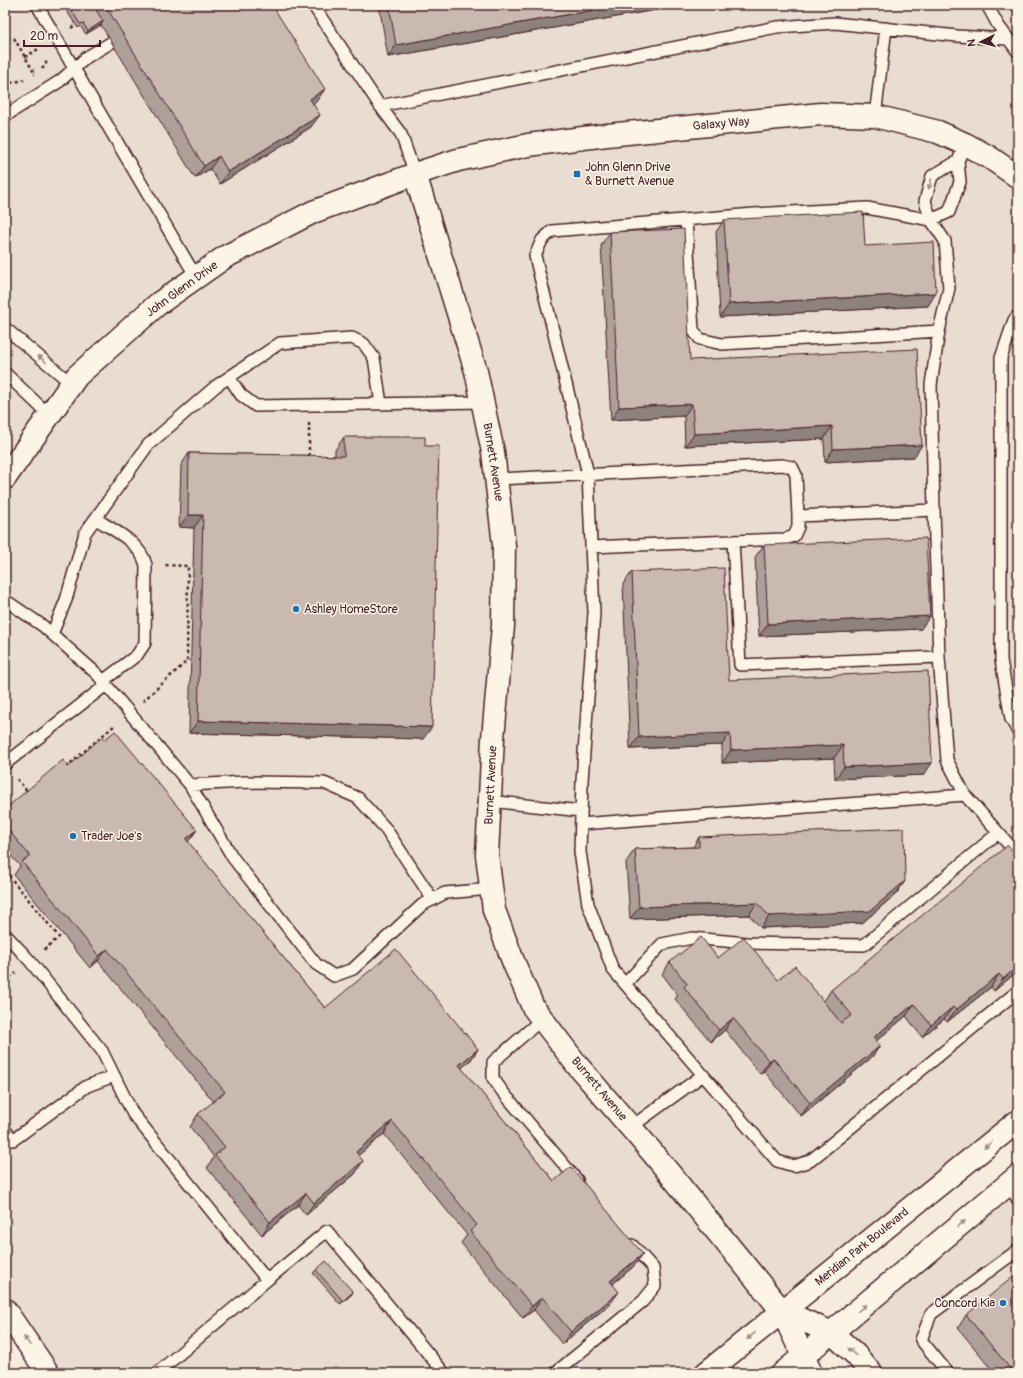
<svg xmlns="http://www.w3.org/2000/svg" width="1023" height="1378" font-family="Pangolin,sans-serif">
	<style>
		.built { fill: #e8ddd0 }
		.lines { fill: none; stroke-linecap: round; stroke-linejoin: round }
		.lane-casing { stroke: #4a1f2b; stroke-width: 14 }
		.street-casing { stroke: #4a1f2b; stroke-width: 25 }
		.secondary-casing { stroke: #4a1f2b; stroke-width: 25 }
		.path { stroke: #4a1f2b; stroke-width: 2.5; stroke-dasharray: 3 3; stroke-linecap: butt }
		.lane { stroke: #fcf5e5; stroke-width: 11 }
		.street { stroke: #fcf5e5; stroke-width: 22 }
		.secondary { stroke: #fcf5e5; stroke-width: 22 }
		.wall { fill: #ae9f98; stroke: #4a1f2b }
		.shaded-wall { fill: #8d827c; stroke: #4a1f2b }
		.building { fill: #cab9b1; stroke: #4a1f2b }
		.oneway { fill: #a38a88 }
		.poi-dot { fill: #1f6fb2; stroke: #fcf5e5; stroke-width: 1.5 }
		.labels { text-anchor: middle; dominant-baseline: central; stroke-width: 3; stroke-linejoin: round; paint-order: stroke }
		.street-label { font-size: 12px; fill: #4a1f2b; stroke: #fcf5e5 }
		.poi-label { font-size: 12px; fill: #4a1f2b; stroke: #fcf5e5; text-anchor: start }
	</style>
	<rect width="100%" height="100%" fill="#f5ecde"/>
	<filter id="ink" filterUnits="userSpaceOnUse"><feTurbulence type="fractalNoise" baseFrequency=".025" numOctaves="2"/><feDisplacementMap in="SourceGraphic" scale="8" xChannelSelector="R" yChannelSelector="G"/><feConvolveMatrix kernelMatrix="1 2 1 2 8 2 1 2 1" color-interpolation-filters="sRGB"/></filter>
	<g filter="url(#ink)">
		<path class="built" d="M 5,5 L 1018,5 L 1018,1121 L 706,1373 L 48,1373 L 5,1310 Z
			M 1018,1176 L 1018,1373 L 871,1373 L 832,1333 Z"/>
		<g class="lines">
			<defs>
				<path id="lane" d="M 37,5 L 196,277
					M 313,5 L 380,106 L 401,134 L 415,174
					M 987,5 L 998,25 L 1018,52
					M 380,106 L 777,27 L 835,23 L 957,36 L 1008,39
					M 5,116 L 60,81 L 87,57 L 112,42
					M 875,116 L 886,28
					M 958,161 L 932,176 L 925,201 L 931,220 L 949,212 L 960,182 L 958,161 L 965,144
					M 686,220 L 693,330 L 700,339 L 722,344 L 939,331
					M 1018,315 L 1014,320 L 1001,358 L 1001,660 L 1011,719 L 1018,732
					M 5,328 L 72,384
					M 5,373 L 49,415
					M 229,377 L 241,395 L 256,406 L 483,402
					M 496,479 L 782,465 L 792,467 L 796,475 L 798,516 L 934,510
					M 96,519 C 115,531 140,542 146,565 L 145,643 L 137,655 L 103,681
					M 733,541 L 785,539 L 794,536 L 798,527 L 798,516
					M 591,547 L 733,541 L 740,665 L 939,657
					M 5,600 L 43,626 L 97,674 L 190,785 L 233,858 L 316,964 L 334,976 L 353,969 L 422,905 L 445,893 L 491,889
					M 52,634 L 66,600 L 85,533 L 148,445 L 216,386 L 280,343 L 352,338 L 364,344 L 374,358 L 381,404
					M 5,764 L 106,685
					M 190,785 L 245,782 L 324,783 L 358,798 L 386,829 L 433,900
					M 490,801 L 581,811
					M 581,824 L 965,795
					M 1018,855 L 965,795 L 947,760 L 939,657 L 934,510 L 931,385 L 939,331 L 949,288 L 945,241 L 931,220 L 867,208 L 754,214 L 552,231 L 542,240 L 535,256 L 588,474 L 594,613 L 582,781 L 580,852 L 588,904 L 613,970 L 777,1161 L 794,1166 L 810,1161 L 1018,991
					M 5,934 L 30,961 L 102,1051 L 133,1114 L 267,1280 L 327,1231 L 444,1373
					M 625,984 L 662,944 L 692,938 L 747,943 L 864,945 L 998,833
					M 542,1019 L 493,1062 L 493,1078 L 502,1091 L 577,1180
					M 631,1127 L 703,1075
					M 5,1130 L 13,1140 L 87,1086 L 114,1076
					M 1009,1184 L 1018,1200
					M 157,1373 L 267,1280
					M 555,1373 L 643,1301 L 655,1286 L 653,1268 L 632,1245
					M 948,1373 L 921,1340 L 931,1314 L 1018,1250"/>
				<path id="street" d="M 415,174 L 476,371 L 493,452 L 504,545 L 503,626 L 493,738 L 487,855 L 494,910 L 513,961 L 533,1007 L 577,1065 L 652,1152 L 782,1311 L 811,1373
					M 5,478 L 77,376 L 158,304 L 225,257 L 313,212 L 415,174 L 458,160 L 528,145 L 607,135 L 821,114 L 875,116 L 938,132 L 965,144 L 989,157 L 1018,177
					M 782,1311 L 832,1333 L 855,1354 L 871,1373
					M 706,1373 L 1018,1121
					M 783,1373 L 1018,1176"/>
				<path id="secondary" d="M 5,1310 L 48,1373"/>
			</defs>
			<use href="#lane" class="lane-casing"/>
			<use href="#street" class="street-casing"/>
			<use href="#secondary" class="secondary-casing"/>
			<path class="path" d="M 71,28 L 76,25
				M 14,38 L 35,74 L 34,74
				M 25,57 L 40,48
				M 42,69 L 46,64 L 46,59
				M 5,84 L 24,80
				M 309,423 L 309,458
				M 143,701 L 187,661 L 188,566 L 164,565
				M 66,767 L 115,725
				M 17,779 L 28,792
				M 5,871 L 59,937 L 44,950
				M 5,981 L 16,973"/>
			<use href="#lane" class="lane"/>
			<use href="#street" class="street"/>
			<use href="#secondary" class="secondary"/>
		</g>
		<path class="wall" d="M 71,5 L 272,5 L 316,102 L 313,104 L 311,127 L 220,184 L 210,169 L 195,178 L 101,25 L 86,34 L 80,26 L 78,28 L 66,10 L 69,6 Z
			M 379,5 L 684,5 L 388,57 Z
			M 724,220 L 865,246 L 928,306 L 720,317 L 716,232 Z
			M 610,232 L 690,360 L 914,457 L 825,462 L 824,439 L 685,446 L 684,416 L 611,420 L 601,245 Z
			M 344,437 L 423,739 L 189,733 L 194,528 L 179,527 L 181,465 L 189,453 L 335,456 L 335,450 Z
			M 764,545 L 921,629 L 759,636 L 755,557 Z
			M 632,572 L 729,680 L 924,775 L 835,779 L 834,758 L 722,763 L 722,745 L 630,749 L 623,584 Z
			M 68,767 L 188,842 L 325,1008 L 478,1049 L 470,1061 L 461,1068 L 554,1181 L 634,1266 L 613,1284 L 610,1304 L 562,1344 L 534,1310 L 523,1318 L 461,1243 L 467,1235 L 384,1134 L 358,1155 L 355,1174 L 306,1215 L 298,1205 L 262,1235 L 207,1168 L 214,1157 L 190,1127 L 198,1114 L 214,1102 L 98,961 L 90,968 L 14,875 L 20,866 L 5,849 L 5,809 Z
			M 699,837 L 905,881 L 896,894 L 862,923 L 761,928 L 749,915 L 630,919 L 626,862 L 635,849 L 693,847 Z
			M 1018,857 L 1018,971 L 994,991 L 991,987 L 947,1022 L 944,1019 L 922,1037 L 906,1016 L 876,1041 L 880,1046 L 871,1058 L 801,1116 L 764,1071 L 760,1074 L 725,1030 L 711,1042 L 675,999 L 678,995 L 662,974 L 670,962 L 718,958 L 778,980 L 824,1001 L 831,990 Z
			M 316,1270 L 353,1292 L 351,1295 L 340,1304 L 313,1273 Z
			M 966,1315 L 1018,1373 L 995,1373 L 958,1328 Z"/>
		<path class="shaded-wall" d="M 622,5 L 684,5 L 388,57 L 396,45 Z
			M 103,21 L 101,25 L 86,34 L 88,31 Z
			M 325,89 L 316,102 L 301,111 L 310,99 Z
			M 320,115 L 311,127 L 220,184 L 228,172 Z
			M 219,156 L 210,169 L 195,178 L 204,166 Z
			M 936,293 L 928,306 L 720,317 L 729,304 Z
			M 692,404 L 684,416 L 611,420 L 619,407 Z
			M 832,426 L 824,439 L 685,446 L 694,434 Z
			M 922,445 L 914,457 L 825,462 L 833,449 Z
			M 188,515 L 203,515 L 194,528 L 179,527 Z
			M 930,616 L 921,629 L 759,636 L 768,624 Z
			M 198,721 L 432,727 L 423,739 L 189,733 Z
			M 730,733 L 722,745 L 630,749 L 639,737 Z
			M 843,745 L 834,758 L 722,763 L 731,750 Z
			M 932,763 L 924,775 L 835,779 L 844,767 Z
			M 197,830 L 188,842 L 186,839 Z
			M 905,881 L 896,894 L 862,923 L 761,928 L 769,916 Z
			M 757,903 L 749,915 L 630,919 L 639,907 Z
			M 107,949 L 98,961 L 90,968 L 99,956 Z
			M 1018,966 L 1018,971 L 994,991 L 1003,979 Z
			M 999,974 L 991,987 L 947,1022 L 956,1010 Z
			M 914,1004 L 906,1016 L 865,1050 L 873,1038 Z
			M 953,1007 L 944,1019 L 922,1037 L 931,1025 Z
			M 733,1018 L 725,1030 L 711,1042 L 719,1030 Z
			M 880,1046 L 871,1058 L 801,1116 L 810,1103 Z
			M 478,1049 L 470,1061 L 450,1078 L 459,1065 Z
			M 773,1058 L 764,1071 L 760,1074 L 769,1061 Z
			M 392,1121 L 384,1134 L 347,1165 L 356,1152 Z
			M 363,1161 L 355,1174 L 306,1215 L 314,1203 Z
			M 306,1193 L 298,1205 L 262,1235 L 270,1222 Z
			M 643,1254 L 634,1266 L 602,1293 L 610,1281 Z
			M 353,1292 L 351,1295 L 340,1304 L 343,1301 Z
			M 619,1292 L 610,1304 L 562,1344 L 571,1332 Z
			M 542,1297 L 534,1310 L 523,1318 L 532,1306 Z"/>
		<path class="building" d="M 71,5 L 93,5 L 103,21 L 88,31 L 83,23 L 80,24 L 69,6 Z
			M 105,5 L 272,5 L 325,89 L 310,99 L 320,115 L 228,172 L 219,156 L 204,166 Z
			M 389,5 L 622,5 L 396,45 Z
			M 863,212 L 865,246 L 934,242 L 936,293 L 729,304 L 724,220 Z
			M 684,229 L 690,360 L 917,349 L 922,445 L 833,449 L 832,426 L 694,434 L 692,404 L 619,407 L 610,232 Z
			M 344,437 L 425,437 L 425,446 L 439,446 L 432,727 L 198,721 L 203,515 L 188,515 L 189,453 L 344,456 Z
			M 926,538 L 930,616 L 768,624 L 764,545 Z
			M 724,568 L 729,680 L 928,671 L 932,763 L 844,767 L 843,745 L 731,750 L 730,733 L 639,737 L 632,572 Z
			M 115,731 L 197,830 L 186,839 L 325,1008 L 396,949 L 478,1049 L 459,1065 L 554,1181 L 571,1167 L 643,1254 L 610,1281 L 619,1292 L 571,1332 L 542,1297 L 532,1306 L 470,1231 L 477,1225 L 392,1121 L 356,1152 L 363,1161 L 314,1203 L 306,1193 L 270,1222 L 215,1155 L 225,1147 L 198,1114 L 225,1092 L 107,949 L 99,956 L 22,862 L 30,856 L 5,826 L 5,809 L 63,760 L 68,767 L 102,737 L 104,740 Z
			M 904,828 L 905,881 L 870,911 L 769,916 L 757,903 L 639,907 L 635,849 L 699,847 L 699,837 Z
			M 1008,845 L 1018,857 L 1018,966 L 1003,979 L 999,974 L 956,1010 L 953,1007 L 931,1025 L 914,1004 L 873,1038 L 880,1046 L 810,1103 L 773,1058 L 769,1061 L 733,1018 L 719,1030 L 684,987 L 687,984 L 670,962 L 701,937 L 718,958 L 744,937 L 778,980 L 795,966 L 841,1023 L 852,1015 L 831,990 Z
			M 326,1261 L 353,1292 L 343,1301 L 316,1270 Z
			M 1018,1273 L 1018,1373 L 1014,1373 L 966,1315 Z"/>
		<defs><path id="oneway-solid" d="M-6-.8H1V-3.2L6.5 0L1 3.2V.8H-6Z"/></defs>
		<g class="oneway">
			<use href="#oneway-solid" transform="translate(930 184) rotate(106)"/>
			<use href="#oneway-solid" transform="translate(42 359) rotate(-140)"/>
			<use href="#oneway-solid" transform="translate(988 1145) rotate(141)"/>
			<use href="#oneway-solid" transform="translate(961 1224) rotate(-40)"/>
			<use href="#oneway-solid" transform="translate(862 1308) rotate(-40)"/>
			<use href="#oneway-solid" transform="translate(751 1336) rotate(140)"/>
			<use href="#oneway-solid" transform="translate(27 1341) rotate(-125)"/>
			<use href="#oneway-solid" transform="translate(852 1352) rotate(-136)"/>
		</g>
	</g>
	<g class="poi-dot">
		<rect x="573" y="170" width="8" height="8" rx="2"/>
		<circle cx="296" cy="609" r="4"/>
		<circle cx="73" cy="836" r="4"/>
		<circle cx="1003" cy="1303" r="4"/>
	</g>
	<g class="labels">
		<g class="street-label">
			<text transform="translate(721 124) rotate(-5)">Galaxy Way</text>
			<text transform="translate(182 289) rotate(-36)">John Glenn Drive</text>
			<text transform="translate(493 462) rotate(81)">Burnett Avenue</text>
			<text transform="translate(491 785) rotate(-87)">Burnett Avenue</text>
			<text transform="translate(599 1089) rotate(50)">Burnett Avenue</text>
			<text transform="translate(862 1247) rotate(-39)">Meridian Park Boulevard</text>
		</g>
		<g class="poi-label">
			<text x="585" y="167">John Glenn Drive<tspan x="585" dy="14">&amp; Burnett Avenue</tspan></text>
			<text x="304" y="609">Ashley HomeStore</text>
			<text x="81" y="836">Trader Joe's</text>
			<text x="995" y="1303" text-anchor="end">Concord Kia</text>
		</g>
	</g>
	<rect width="1023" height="1378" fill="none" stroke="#fcf5e5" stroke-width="20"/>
	<rect x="10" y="10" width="1003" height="1358" fill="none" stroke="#4a1f2b" stroke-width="1.5" filter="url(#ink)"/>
	<g transform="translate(981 42) rotate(264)" stroke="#fcf5e5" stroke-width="3" paint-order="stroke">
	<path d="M0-3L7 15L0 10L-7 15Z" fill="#4a1f2b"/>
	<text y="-6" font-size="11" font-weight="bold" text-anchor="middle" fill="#4a1f2b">N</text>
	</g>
	<path d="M24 40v6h76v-6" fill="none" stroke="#4a1f2b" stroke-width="2"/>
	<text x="30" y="40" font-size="12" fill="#4a1f2b" stroke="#fcf5e5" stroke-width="3" paint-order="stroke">20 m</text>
</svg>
